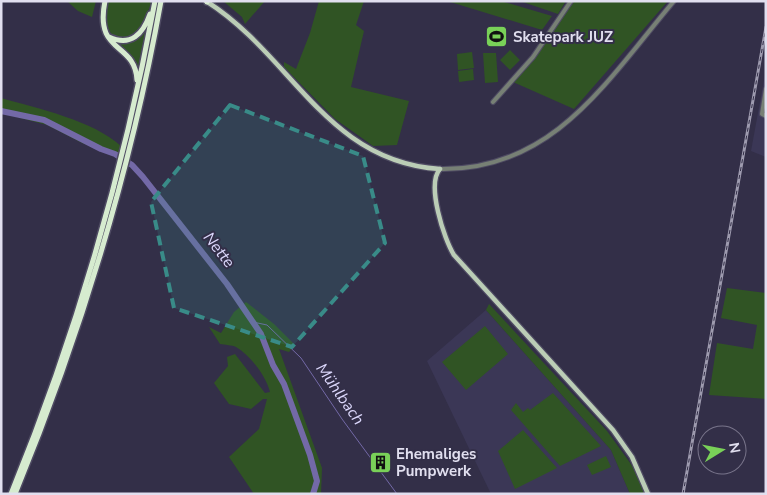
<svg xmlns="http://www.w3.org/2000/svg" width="767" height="495" font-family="'Nunito Sans',sans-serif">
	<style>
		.built { fill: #3b3756 }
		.green { fill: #305424 }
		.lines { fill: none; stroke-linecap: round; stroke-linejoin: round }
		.stream { stroke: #7369a7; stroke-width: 1 }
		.river { stroke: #7369a7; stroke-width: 6 }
		.minor-casing { stroke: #4f4b63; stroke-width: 6 }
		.major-casing { stroke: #4f4b63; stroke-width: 7 }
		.highway-casing { stroke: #4f4b63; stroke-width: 8 }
		.minor { stroke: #778075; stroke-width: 4 }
		.major { stroke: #bbcdb6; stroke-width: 4.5 }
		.highway { stroke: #d6ebcf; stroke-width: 5 }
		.rail-casing { stroke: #9e9baf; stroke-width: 3 }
		.rail { stroke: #332f48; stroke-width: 1; stroke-dasharray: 4; stroke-linecap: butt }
		.marked { fill: #398b88; fill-opacity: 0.2; stroke: #398b88; stroke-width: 4; stroke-dasharray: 10 6; stroke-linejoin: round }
		.labels { text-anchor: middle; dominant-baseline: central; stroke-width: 4; stroke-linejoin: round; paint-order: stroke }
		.poi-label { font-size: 15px; font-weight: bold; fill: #e1dfef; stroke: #332f48; text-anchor: start }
		.water-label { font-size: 16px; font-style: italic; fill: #dcd8fc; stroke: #332f48 }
	</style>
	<rect width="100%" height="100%" fill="#332f48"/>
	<path class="built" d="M 766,69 L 766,157 L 751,151 Z
		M 486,310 L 611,450 L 630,494 L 491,494 L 427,361 Z"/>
	<path class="green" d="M 67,1 L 96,1 L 92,17 L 78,11 Z
		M 107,1 L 152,1 L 141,30 L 128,39 L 112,35 L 104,22 Z
		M 223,1 L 265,1 L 245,24 L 242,17 Z
		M 319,1 L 364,1 L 356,25 L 364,31 L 351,87 L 409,101 L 397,145 L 373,146 L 362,138 L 335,119 L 284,67 L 284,62 L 296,69 L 310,33 Z
		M 447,1 L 501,1 L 552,16 L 542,30 Z
		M 520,1 L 566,1 L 558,14 Z
		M 574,1 L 668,1 L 574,109 L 513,82 Z
		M 146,28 L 139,71 L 137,70 L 110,37 C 126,43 137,44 146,28 Z
		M 510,50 L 520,60 L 510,70 L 500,60 Z
		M 472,52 L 474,68 L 458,70 L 457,54 Z
		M 483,53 L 496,53 L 498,82 L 485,83 Z
		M 473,69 L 474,80 L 459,82 L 458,71 Z
		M 1,98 C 37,108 94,121 121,146 L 118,157 L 82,143 L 47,125 L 1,113 Z
		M 727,288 L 766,293 L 766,399 L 709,395 L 717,343 L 753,349 L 757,325 L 721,318 Z
		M 246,302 L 274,324 L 295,345 L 289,352 L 279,349 L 322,468 L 321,494 L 254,494 L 229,457 L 259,429 L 267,399 L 263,399 L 251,409 L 229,404 L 214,383 L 228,366 L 227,357 L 235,354 L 265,393 L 270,392 C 266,376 251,356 236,347 C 232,345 225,345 220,344 L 209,327 L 221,333 L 234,312 Z
		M 489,304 L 607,431 L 633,467 L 645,494 L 630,494 L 611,450 L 486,310 Z
		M 485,326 L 508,354 L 466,390 L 442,362 Z
		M 553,393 L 601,446 L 560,466 L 511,410 L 516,403 L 523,412 L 528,408 L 530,410 Z
		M 523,430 L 557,468 L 515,489 L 498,451 Z
		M 606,456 L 611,467 L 592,475 L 587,465 Z"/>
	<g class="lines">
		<path class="stream" d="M 253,322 L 267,325 L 301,358 L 342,419 L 397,494"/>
		<path class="river" d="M 1,111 L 44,120 L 101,149 L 115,154 L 132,165 L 143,177 L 227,284 L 261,334 L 273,365 L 284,384 L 310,455 L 317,481 L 313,494"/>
		<defs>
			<path id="minor" d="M 766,89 L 762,114 L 766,116
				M 493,102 L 533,57 L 571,1
				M 440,169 C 554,171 608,79 674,1"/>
			<path id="major" d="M 206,1 C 292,55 326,162 440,169
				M 440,169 C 426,184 444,239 454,255 L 613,430 L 632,457 L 648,494"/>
			<path id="highway" d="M 105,1 C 94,55 135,41 137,80
				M 207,1 L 207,2
				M 109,37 C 131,47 143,34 150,14
				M 11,494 C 76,335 124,170 155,1
				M 15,494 C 80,336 131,170 161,1"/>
		</defs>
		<use href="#minor" class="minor-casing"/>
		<use href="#major" class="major-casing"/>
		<use href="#highway" class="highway-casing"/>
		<use href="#minor" class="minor"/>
		<use href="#major" class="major"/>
		<use href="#highway" class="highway"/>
		<defs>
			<path id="rail" d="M 683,494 L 766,27"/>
		</defs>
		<use href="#rail" class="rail-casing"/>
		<use href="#rail" class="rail"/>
	</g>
	<path class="marked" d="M 230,105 L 363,156 L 385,243 L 292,347 L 174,308 L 151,202 Z"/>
	<defs>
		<symbol id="stadium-square" viewBox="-11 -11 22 22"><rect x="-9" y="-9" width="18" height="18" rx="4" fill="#79d158" stroke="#332f48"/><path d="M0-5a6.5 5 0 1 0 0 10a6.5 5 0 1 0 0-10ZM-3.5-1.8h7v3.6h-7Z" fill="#111"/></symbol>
		<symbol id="building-square" viewBox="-11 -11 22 22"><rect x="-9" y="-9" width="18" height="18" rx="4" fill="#79d158" stroke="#332f48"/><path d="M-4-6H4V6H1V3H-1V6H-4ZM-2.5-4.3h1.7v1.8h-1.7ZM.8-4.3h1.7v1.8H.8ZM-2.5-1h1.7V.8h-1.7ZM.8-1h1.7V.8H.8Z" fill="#111"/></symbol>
	</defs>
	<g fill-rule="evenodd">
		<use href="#stadium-square" x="484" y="24" width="25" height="25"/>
		<use href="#building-square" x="368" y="450" width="25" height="25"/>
	</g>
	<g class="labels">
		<g class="poi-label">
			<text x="513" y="37">Skatepark JUZ</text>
			<text x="396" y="454">Ehemaliges<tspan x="396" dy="17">Pumpwerk</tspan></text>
		</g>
		<g class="water-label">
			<text transform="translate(219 250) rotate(52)">Nette</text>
			<text transform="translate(340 394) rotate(55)">Mühlbach</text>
		</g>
	</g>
	<rect width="767" height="495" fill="none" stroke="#e1dfef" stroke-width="5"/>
	<g transform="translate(722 450) rotate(80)"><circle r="24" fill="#332f48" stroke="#79758b"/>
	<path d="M0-4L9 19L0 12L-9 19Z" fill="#79d158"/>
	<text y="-8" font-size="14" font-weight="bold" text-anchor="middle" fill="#e1dfef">N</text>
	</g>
</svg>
